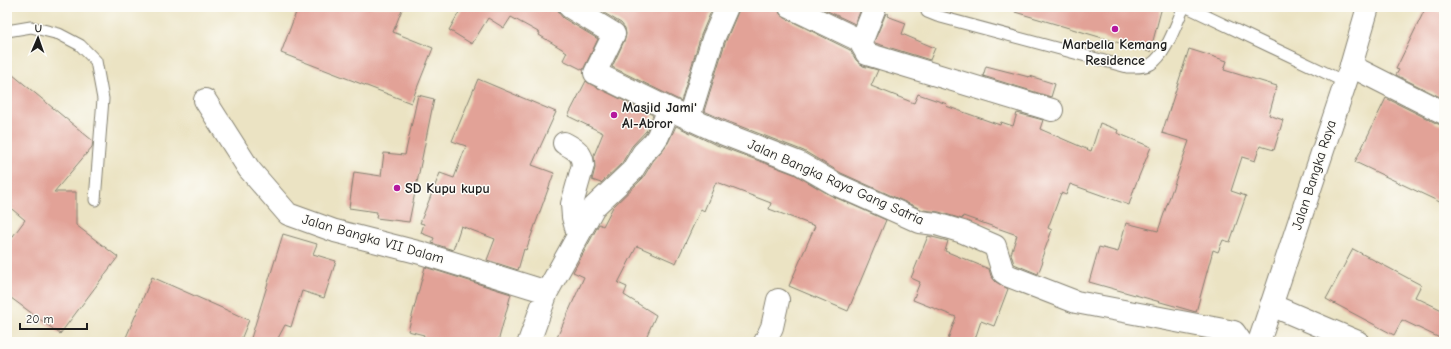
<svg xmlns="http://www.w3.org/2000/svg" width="1451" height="349" font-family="'Comic Neue',sans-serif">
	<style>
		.building { fill: #e2a297 }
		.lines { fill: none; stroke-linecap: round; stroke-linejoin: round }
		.lane-casing { stroke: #848070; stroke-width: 13 }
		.street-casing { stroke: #848070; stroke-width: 24 }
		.secondary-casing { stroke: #848070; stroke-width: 24 }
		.lane { stroke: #fff; stroke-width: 11 }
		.street { stroke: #fff; stroke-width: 22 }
		.secondary { stroke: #fff; stroke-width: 22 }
		.poi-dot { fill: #b5179e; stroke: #fdfcf7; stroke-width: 1.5 }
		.labels { text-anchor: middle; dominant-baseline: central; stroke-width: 3; stroke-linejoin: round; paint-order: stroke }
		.poi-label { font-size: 14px; font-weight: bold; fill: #1c1c1c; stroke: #fdfcf7; text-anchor: start }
		.street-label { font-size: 14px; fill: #1c1c1c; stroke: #fdfcf7 }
	</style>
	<rect width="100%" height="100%" fill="#fdfcf7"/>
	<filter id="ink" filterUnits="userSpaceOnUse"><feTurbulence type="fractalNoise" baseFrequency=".025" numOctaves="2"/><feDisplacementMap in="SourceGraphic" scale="8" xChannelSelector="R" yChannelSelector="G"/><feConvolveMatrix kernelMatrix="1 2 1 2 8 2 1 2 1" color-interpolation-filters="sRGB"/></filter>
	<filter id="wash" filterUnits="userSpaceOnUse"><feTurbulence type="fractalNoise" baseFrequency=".012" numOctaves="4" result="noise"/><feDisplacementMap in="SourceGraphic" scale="16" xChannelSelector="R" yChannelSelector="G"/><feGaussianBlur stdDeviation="0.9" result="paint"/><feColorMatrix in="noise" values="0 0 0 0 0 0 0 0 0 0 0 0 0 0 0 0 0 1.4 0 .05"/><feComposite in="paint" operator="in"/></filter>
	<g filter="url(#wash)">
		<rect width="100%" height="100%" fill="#ebe3c3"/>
		<g id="blocks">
			<path class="building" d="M 298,7 L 403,7 L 393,32 L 433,48 L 411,103 L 281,53 Z
				M 462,7 L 558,7 L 559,13 L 563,18 L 598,39 L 583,70 L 563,60 L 567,52 L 539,35 L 540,33 L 511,17 L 504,28 L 488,18 L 472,44 L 449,30 Z
				M 594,7 L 713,7 L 701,35 L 681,101 L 612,67 L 625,39 L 626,34 L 625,28 L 621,23 Z
				M 739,7 L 778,7 L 780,14 L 785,18 L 850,50 L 856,60 L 863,66 L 878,70 L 871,86 L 914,103 L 918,94 L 947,104 L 946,106 L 1000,125 L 1001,122 L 1013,126 L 1017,113 L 1043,120 L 1040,129 L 1091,151 L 1100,123 L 1118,130 L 1117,133 L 1151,147 L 1135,186 L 1129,205 L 1070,184 L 1066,195 L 1061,193 L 1048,228 L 1052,230 L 1041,260 L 1043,261 L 1038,274 L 1014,264 L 1011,254 L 1017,235 L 963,216 L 962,219 L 939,212 L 923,210 L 841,173 L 804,151 L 724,120 L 704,111 L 725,43 L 738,12 Z
				M 819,7 L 862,7 L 855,24 Z
				M 1016,7 L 1162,7 L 1150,52 L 1015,12 Z
				M 1426,7 L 1429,7 L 1444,14 L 1444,99 L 1396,75 L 1399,70 L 1396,69 Z
				M 886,13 L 888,14 L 887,16 L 906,23 L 902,34 L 935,48 L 930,60 L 875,43 L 874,42 Z
				M 1189,49 L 1227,61 L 1224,70 L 1277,86 L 1269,115 L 1283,120 L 1274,150 L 1260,146 L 1255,161 L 1242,157 L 1231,191 L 1246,196 L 1230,242 L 1223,240 L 1218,252 L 1213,250 L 1196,312 L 1089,282 L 1099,247 L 1118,252 L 1126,223 L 1158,231 L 1189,141 L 1162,133 Z
				M 986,66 L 1029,77 L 1030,76 L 1055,84 L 1051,97 L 983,76 Z
				M 7,70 L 93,141 L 92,147 L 54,192 L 76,192 L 76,225 L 118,257 L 60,334 L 7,295 L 7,244 L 25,220 L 7,205 Z
				M 478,79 L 556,112 L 532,165 L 554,173 L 526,250 L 524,249 L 518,270 L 487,260 L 495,239 L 461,226 L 453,250 L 432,243 L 434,238 L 421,233 L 424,224 L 420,223 L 440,173 L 454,178 L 466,146 L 452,141 Z
				M 586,81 L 590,84 L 653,115 L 647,130 L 632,146 L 622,163 L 601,183 L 592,180 L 595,168 L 594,155 L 603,133 L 568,116 Z
				M 418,95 L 434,99 L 409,222 L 376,218 L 377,212 L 349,208 L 354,172 L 381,176 L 384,153 L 405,155 Z
				M 1386,98 L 1438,124 L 1444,125 L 1444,204 L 1355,162 Z
				M 676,126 L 714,144 L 794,174 L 830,195 L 886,220 L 848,311 L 789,286 L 815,226 L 769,209 L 771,203 L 716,182 L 704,211 L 701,209 L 676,263 L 637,246 L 618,283 L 627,287 L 624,295 L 656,315 L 644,342 L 555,342 L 584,277 L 573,272 L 599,224 L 603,226 L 613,207 L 643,178 L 653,161 L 668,143 Z
				M 283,234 L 317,244 L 313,254 L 336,261 L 324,298 L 302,291 L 291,327 L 285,325 L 276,342 L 260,342 L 251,338 Z
				M 928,236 L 948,241 L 945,251 L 989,269 L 991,276 L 996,282 L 1008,289 L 994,326 L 981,321 L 974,342 L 947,342 L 956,317 L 913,300 L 920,282 L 911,278 Z
				M 1353,249 L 1421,285 L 1415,297 L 1444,311 L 1444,340 L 1402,320 L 1394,335 L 1326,299 Z
				M 425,267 L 511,294 L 498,342 L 422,342 L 424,335 L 408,331 Z
				M 152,277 L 249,320 L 240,342 L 124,342 Z"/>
		</g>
	</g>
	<g filter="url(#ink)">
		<use href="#blocks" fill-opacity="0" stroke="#848070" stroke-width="1"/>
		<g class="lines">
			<defs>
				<path id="lane" d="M 926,7 L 927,12 L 937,16 L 1127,67 C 1135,67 1144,68 1151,64 C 1167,54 1176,23 1184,7
					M 1187,7 L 1345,82
					M 7,31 L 31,27 L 59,34 L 80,45 L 96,61 L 103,99 L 95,200"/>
				<path id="street" d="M 570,7 L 614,34 L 595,73 L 669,109 L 719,132 L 799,163 L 835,184 L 920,222 L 936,224 L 963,232 L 995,246 L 1003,272 L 1009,276 L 1076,302 L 1234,332 L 1241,342
					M 790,7 L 859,40 L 867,54 L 1052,110
					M 859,40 L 864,35 L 875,7
					M 1351,66 L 1444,113
					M 205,100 L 249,169 L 288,214 L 335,231 L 421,253 L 547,292
					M 689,117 L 713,39 L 727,7
					M 564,143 C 575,149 582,152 583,165 L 572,204 L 573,217 L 578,235
					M 1271,305 L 1358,342
					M 529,342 L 547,292 L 594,207 L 632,171 L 643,153 L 654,142 L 658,136 L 669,109
					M 765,342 L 772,327 L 778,300"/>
				<path id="secondary" d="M 1259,342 L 1351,66 L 1368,7"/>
			</defs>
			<use href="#lane" class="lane-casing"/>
			<use href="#street" class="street-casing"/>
			<use href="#secondary" class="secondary-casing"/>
			<use href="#lane" class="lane"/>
			<use href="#street" class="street"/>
			<use href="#secondary" class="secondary"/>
		</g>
	</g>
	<g class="poi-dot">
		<circle cx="1115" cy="29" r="4"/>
		<circle cx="614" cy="115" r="4"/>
		<circle cx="397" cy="188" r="4"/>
	</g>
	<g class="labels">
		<g class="poi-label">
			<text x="1115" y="44" text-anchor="middle">Marbella Kemang<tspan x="1115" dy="16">Residence</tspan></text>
			<text x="622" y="107">Masjid Jami'<tspan x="622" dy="16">Al-Abror</tspan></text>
			<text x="405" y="188">SD Kupu kupu</text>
		</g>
		<g class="street-label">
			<text transform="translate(1314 175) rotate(-72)">Jalan Bangka Raya</text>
			<text transform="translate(836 182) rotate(24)">Jalan Bangka Raya Gang Satria</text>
			<text transform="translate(373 239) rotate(16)">Jalan Bangka VII Dalam</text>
		</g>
	</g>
	<rect width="1451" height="349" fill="none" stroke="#fdfcf7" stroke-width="24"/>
	<g transform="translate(38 38) rotate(2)" stroke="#fdfcf7" stroke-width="3" paint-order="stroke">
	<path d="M0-3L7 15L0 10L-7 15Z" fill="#1c1c1c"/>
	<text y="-6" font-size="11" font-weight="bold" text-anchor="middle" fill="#1c1c1c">U</text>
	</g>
	<path d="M20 323v6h67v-6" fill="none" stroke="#1c1c1c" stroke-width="2"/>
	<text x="26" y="323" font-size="12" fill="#1c1c1c" stroke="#fdfcf7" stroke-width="3" paint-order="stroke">20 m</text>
</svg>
